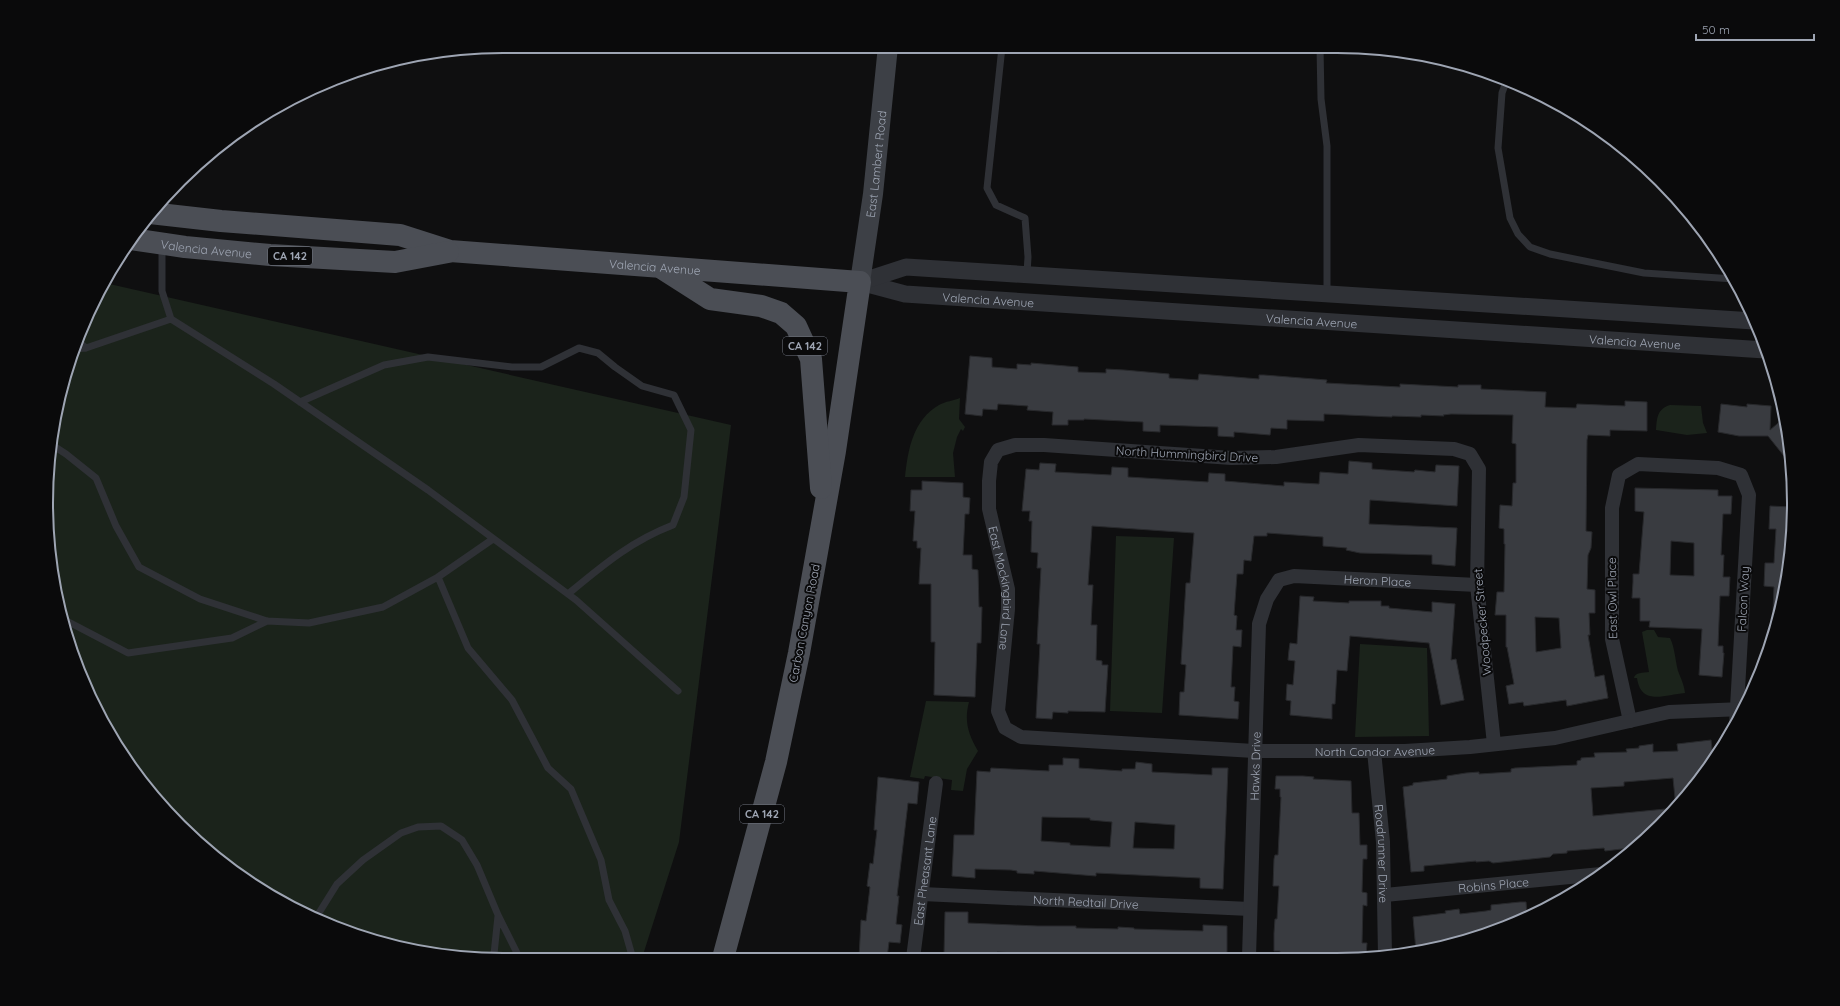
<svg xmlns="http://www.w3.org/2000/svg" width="1840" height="1006" font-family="Quicksand,sans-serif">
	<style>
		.green { fill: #1b231b }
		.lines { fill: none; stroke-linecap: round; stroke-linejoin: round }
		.stream { stroke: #242e35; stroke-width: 4.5 }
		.building { fill: #393b40; stroke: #28292c; fill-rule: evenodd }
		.service { stroke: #2f3136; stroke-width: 7 }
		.minor { stroke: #2f3136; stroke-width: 14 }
		.tertiary { stroke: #2f3136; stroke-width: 17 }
		.secondary { stroke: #3d4046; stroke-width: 20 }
		.primary { stroke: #4b4e55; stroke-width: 22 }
		.labels { text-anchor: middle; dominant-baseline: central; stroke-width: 4; stroke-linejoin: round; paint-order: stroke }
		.shield { fill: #0a0a0b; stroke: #727681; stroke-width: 1 }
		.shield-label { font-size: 11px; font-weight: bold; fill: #9ea5b3 }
		.street-label { font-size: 12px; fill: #9ea5b3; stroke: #0a0a0b }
		.rim { fill: none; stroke: #9ea5b3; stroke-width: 2 }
	</style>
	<rect width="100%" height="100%" fill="#0f0f10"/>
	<path class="green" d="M 105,283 L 731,425 L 679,842 L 642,958 L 473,959 L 384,944 L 275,899 L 225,865 L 160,804 L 123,757 L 81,678 L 62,621 L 47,533 L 47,473 L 62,385 L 81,328 Z
		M 960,398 L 959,419 L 965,427 L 963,431 L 961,429 L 957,437 L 953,453 L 955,477 L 905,477 C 908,449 913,420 939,405 C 946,401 953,401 960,398 Z
		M 1670,405 L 1701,406 L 1703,423 L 1707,433 L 1687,435 L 1656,430 C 1657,418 1657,409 1670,405 Z
		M 1116,536 L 1174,538 L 1162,713 L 1110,711 Z
		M 1647,630 L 1654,630 L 1658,637 L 1670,638 C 1675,648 1675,660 1678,671 C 1681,679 1684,684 1685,693 C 1664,695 1641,706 1637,678 L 1634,678 C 1635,672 1643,673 1649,672 L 1642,632 Z
		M 1360,644 L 1427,648 L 1429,736 L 1355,737 Z
		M 926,701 L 969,702 C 964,721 968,734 978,751 L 967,769 L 963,791 L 951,790 L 952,780 L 925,776 L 924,779 L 910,777 Z"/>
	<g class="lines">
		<path class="stream" d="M 1249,47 L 1250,49"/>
	</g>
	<path class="building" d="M 970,356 L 992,358 L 992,367 L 1017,369 L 1017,364 L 1031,365 L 1031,363 L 1078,367 L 1078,372 L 1106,373 L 1106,369 L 1124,370 L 1169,374 L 1169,378 L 1198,380 L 1199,374 L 1259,379 L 1259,375 L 1264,375 L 1327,380 L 1326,383 L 1400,387 L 1400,384 L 1458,387 L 1458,385 L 1481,385 L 1481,389 L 1546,392 L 1545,407 L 1576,408 L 1577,404 L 1625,406 L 1625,401 L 1647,402 L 1647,431 L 1610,430 L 1610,436 L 1588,435 L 1587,440 L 1586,531 L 1592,532 L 1591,548 L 1588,555 L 1587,589 L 1595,590 L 1595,613 L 1589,613 L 1590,635 L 1588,635 L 1595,677 L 1604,675 L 1608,698 L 1567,706 L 1566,700 L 1524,706 L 1523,702 L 1509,704 L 1506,686 L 1514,684 L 1507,647 L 1506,647 L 1506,615 L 1495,615 L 1497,592 L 1504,592 L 1505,544 L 1504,544 L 1504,529 L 1499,528 L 1500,505 L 1512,506 L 1513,483 L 1516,483 L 1516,444 L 1512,443 L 1513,415 L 1451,414 L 1443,415 L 1444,416 L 1421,415 L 1421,417 L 1392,416 L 1392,417 L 1324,414 L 1324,421 L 1287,420 L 1287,429 L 1271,428 L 1270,435 L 1234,432 L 1234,437 L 1218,436 L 1218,427 L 1160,425 L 1160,432 L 1143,431 L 1143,422 L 1084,419 L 1084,420 L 1068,420 L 1068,425 L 1052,425 L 1053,412 L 1027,410 L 1028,406 L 998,404 L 997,410 L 983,409 L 982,416 L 965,414 ZM 1535,617 L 1559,618 L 1561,648 L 1536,652 Z
		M 1721,404 L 1747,407 L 1747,404 L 1771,406 L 1770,430 L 1784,418 L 1792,466 L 1768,436 L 1739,436 L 1718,432 Z
		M 1349,461 L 1372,463 L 1372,469 L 1414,472 L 1415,470 L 1435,472 L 1436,465 L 1459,466 L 1457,506 L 1370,500 L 1369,524 L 1457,528 L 1455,566 L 1432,564 L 1432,555 L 1360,553 L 1346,550 L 1347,548 L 1323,546 L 1323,537 L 1267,533 L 1267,536 L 1254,536 L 1251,561 L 1244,560 L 1243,574 L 1237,574 L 1234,615 L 1237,616 L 1236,630 L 1242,630 L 1241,647 L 1233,646 L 1231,687 L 1235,687 L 1234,701 L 1239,702 L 1238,719 L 1179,715 L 1180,692 L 1184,692 L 1186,665 L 1181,664 L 1186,583 L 1190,583 L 1194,533 L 1092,526 L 1088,585 L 1093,585 L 1091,625 L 1097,625 L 1096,660 L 1102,661 L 1102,665 L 1108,665 L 1105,712 L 1068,711 L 1068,713 L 1053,712 L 1052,719 L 1036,718 L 1040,644 L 1037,644 L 1041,568 L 1037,568 L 1038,553 L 1031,552 L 1032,521 L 1029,521 L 1030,511 L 1022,511 L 1026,469 L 1039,470 L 1040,463 L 1056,464 L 1055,472 L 1111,475 L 1112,467 L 1128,468 L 1128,477 L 1208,482 L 1209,473 L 1225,474 L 1225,481 L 1284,486 L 1284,482 L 1319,484 L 1320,472 L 1348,474 Z
		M 922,481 L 963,483 L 963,497 L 970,498 L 969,514 L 965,514 L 963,555 L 972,555 L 972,569 L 978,570 L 979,607 L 982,607 L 981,643 L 977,643 L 975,697 L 934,695 L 935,642 L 931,642 L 931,584 L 919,584 L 921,548 L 917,548 L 917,541 L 913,541 L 915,511 L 910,511 L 911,490 L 922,490 Z
		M 1635,488 L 1718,490 L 1718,496 L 1732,496 L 1731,514 L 1723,514 L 1721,555 L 1724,555 L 1723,577 L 1730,577 L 1729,596 L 1720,596 L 1718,646 L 1723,646 L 1723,653 L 1724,653 L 1722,677 L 1699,675 L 1702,629 L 1649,627 L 1650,621 L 1640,621 L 1640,598 L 1632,598 L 1633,582 L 1633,574 L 1639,574 L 1644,512 L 1635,511 ZM 1671,541 L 1694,543 L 1694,576 L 1670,575 Z
		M 1770,506 L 1792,507 L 1790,562 L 1779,612 L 1773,611 L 1774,587 L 1764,586 L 1765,563 L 1774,563 L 1776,529 L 1769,529 Z
		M 1300,596 L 1314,597 L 1313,601 L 1349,603 L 1349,601 L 1381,601 L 1381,606 L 1389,606 L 1389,608 L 1432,612 L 1432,602 L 1455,604 L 1451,660 L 1456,659 L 1464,700 L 1441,705 L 1429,643 L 1350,636 L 1347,671 L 1337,670 L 1335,704 L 1332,704 L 1332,719 L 1290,715 L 1291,701 L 1286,700 L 1287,684 L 1293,685 L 1295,661 L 1288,660 L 1289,650 L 1290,643 L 1297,644 Z
		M 1711,740 L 1713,758 L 1676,808 L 1673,778 L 1624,782 L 1624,786 L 1591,788 L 1593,816 L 1676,808 L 1630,848 L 1605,851 L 1604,848 L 1567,851 L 1567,853 L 1553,854 L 1550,857 L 1493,863 L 1489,861 L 1476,862 L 1476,861 L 1424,866 L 1424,871 L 1411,872 L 1403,787 L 1409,786 L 1413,785 L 1413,783 L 1447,779 L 1447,776 L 1466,773 L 1479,772 L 1479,774 L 1511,772 L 1511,769 L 1515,768 L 1577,765 L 1577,761 L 1581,760 L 1581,758 L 1595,757 L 1594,753 L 1627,752 L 1626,749 L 1639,748 L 1639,746 L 1653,744 L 1653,752 L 1678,751 L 1677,744 Z
		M 1063,758 L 1079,759 L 1079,768 L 1122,771 L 1122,769 L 1135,769 L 1136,762 L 1152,764 L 1152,772 L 1212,775 L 1212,768 L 1228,768 L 1223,889 L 1200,888 L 1200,878 L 1096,873 L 1096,876 L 1034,871 L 1034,874 L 1017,873 L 1017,871 L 1011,870 L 975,869 L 975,878 L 952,876 L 954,835 L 974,835 L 977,771 L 990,772 L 991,768 L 1049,771 L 1049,765 L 1063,765 ZM 1042,817 L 1090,818 L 1090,820 L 1112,822 L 1110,847 L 1070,845 L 1070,843 L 1041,841 ZM 1135,822 L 1175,825 L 1174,849 L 1133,848 Z
		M 1276,776 L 1303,776 L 1314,777 L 1313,779 L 1351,781 L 1352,813 L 1359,813 L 1360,845 L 1367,845 L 1367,859 L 1363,859 L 1362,892 L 1367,893 L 1367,906 L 1363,905 L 1362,943 L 1367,943 L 1366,956 L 1279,956 L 1280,951 L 1274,951 L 1274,933 L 1275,919 L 1277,919 L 1279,886 L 1273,886 L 1274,859 L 1275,855 L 1278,855 L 1281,797 L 1280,797 L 1280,789 L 1275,789 Z
		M 878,777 L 919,782 L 917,804 L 908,803 L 897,896 L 899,896 L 896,924 L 902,925 L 900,943 L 889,942 L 887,958 L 859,958 L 861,920 L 866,921 L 870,887 L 867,886 L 870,863 L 873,864 L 877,830 L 874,830 Z
		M 1520,902 L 1526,902 L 1527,914 L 1484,936 L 1416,951 L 1413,917 L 1446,913 L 1445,911 L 1459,909 L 1460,914 L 1486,911 L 1491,910 L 1491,905 Z
		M 945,912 L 968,912 L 968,923 L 1038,926 L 1076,926 L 1076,928 L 1118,929 L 1118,927 L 1134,928 L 1134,929 L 1203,931 L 1203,925 L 1227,926 L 1227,957 L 1087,957 L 1054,955 L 1054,957 L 1031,957 L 1031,954 L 997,952 L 996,955 L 944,954 Z"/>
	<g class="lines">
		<path class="service" d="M 1002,47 L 987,188 L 996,205 L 1025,218 L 1028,257 L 1027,273
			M 1320,47 L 1321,99 L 1327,146 L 1327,294
			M 1506,82 L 1502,93 L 1498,148 L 1510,218 L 1518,234 L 1530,247 L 1550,254 L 1644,273 L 1734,279
			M 162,246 L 162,291 L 171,319 L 274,384 L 428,490 L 576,600 L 678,691
			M 77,340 L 86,348
			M 74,349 L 86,348 L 171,319
			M 300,402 L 384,365 L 428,357 L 512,367 L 541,367 L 579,348 L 598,353 L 615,367 L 642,386 L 674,395 L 691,430 L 684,497 L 673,525 C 631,541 602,566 568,594
			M 52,445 L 66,454 L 96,478 L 116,526 L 139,567 L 200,599 L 267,621 L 309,623 L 383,607 L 438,577 L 493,539
			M 438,577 L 468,648 L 512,700 L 548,768 L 571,789 L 601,860 L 609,900 L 625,931 L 633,959
			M 61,618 L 128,653 L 232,638 L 267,621
			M 110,732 L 111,735
			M 317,916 L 337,884 L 363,860 L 401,833 L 418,827 L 441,826 L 462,840 L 477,865 L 498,915 L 520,959
			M 495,959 L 494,954 L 498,916"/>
		<g class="minor">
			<path d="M 1630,721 L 1612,639 L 1612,508 L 1619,475 L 1638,464 L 1718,468 L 1741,475 L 1749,495 L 1736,725"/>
			<path id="s1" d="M 1494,744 L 1477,585 L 1479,469 L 1470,454 L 1454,449 L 1359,445 L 1276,457 L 1232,458 L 1044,445 L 1015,445 L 998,450 L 991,462 L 989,481 L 989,509 L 1008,589 L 1008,609 L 998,711 L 1005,728 L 1021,737 L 1254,751 L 1405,751 L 1470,747 L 1555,738 L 1669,712 L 1743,709"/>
			<path id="s2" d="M 1374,751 L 1383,842 L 1385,956"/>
			<path id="s3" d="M 922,894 L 1250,909"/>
			<path id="s4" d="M 1385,895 L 1601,874"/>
			<path id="s5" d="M 1249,957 L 1259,624 L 1267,599 L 1279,580 L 1294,576 L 1477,585"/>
			<path id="s6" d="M 913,958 L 936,783"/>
		</g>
		<g class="tertiary">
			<path id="s7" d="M 860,282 L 905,294 L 1765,350"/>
			<path d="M 860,282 L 906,267 L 1754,321"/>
		</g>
		<path class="secondary" id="s8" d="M 860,282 L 873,194 L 888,46"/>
		<g class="primary">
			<path id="s9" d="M 150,213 L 221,221 L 400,235 L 450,251 L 860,282 L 835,451 L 799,653 L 776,762 L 723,958"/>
			<path id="s10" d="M 131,239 L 185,247 L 270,255 L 395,262 L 448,252"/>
			<path d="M 663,269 L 710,299 L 761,306 L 781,313 L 796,326 L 811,359 L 821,488"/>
		</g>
	</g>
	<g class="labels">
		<g class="shield">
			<rect x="268" y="247" width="44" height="18" rx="3"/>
			<rect x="783" y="337" width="44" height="18" rx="3"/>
			<rect x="740" y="805" width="44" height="18" rx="3"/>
		</g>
		<g class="shield-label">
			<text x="290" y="256">CA 142</text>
			<text x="805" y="346">CA 142</text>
			<text x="762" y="814">CA 142</text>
		</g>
		<g class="street-label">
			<text stroke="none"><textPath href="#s8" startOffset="119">East Lambert Road</textPath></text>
			<text stroke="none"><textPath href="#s10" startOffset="76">Valencia Avenue</textPath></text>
			<text stroke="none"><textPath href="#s9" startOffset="509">Valencia Avenue</textPath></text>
			<text stroke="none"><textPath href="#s7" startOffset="130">Valencia Avenue</textPath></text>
			<text stroke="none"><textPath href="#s7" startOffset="454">Valencia Avenue</textPath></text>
			<text stroke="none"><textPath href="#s7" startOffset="778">Valencia Avenue</textPath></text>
			<text transform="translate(1187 454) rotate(3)">North Hummingbird Drive</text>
			<text stroke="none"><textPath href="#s5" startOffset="481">Heron Place</textPath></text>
			<text stroke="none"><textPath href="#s1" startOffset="910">East Mockingbird Lane</textPath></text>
			<text transform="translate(1612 598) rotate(-91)">East Owl Place</text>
			<text transform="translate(1743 599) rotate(-87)">Falcon Way</text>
			<text transform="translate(1482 622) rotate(-95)">Woodpecker Street</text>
			<text transform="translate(804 623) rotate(-79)">Carbon Canyon Road</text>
			<text stroke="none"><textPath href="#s1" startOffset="1425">North Condor Avenue</textPath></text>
			<text stroke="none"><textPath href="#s5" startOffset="191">Hawks Drive</textPath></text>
			<text stroke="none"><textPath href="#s2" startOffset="103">Roadrunner Drive</textPath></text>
			<text stroke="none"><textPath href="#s6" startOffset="88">East Pheasant Lane</textPath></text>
			<text stroke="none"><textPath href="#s4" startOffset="109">Robins Place</textPath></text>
			<text stroke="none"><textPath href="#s3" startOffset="164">North Redtail Drive</textPath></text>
		</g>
	</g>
	<path d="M0 0H1840V1006H0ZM503 53H1337A450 450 0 0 1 1787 503V503A450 450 0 0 1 1337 953H503A450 450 0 0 1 53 503V503A450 450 0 0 1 503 53Z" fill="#0a0a0b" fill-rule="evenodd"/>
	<path class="rim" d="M503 53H1337A450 450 0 0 1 1787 503V503A450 450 0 0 1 1337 953H503A450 450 0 0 1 53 503V503A450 450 0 0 1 503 53Z"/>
	<path d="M1696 34v6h118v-6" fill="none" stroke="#9ea5b3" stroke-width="2"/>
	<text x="1702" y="34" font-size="12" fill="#9ea5b3" stroke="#0a0a0b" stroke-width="3" paint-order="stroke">50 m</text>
</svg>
